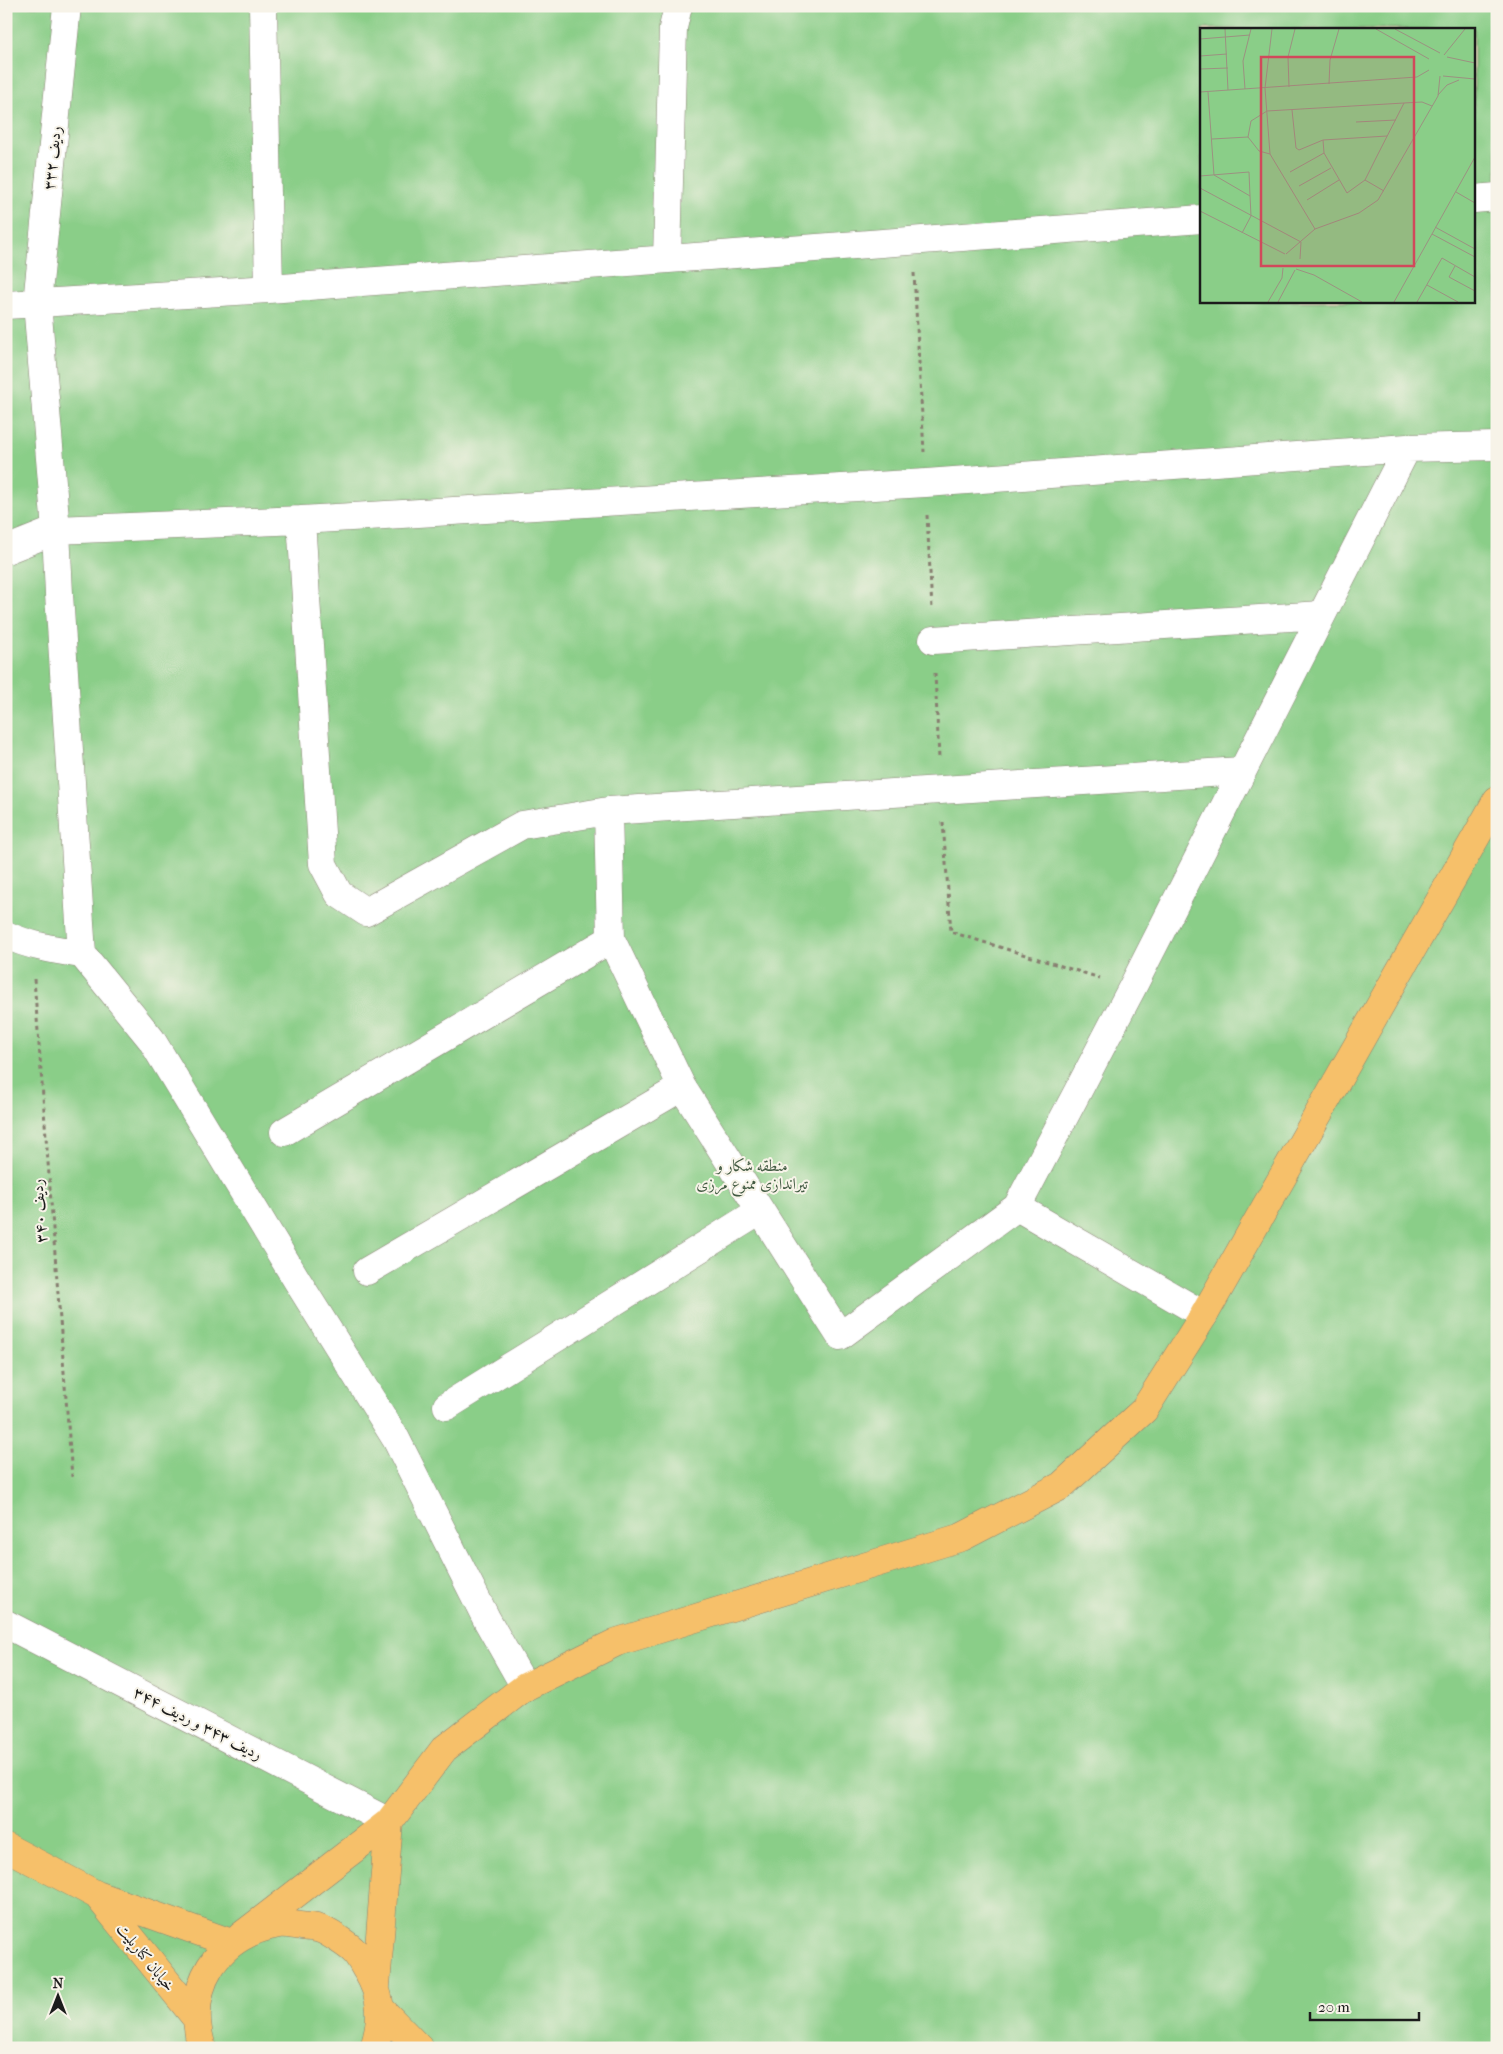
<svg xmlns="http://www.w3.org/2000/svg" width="1503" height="2054" font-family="'IM FELL French Canon',Amiri,serif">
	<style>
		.green { fill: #8ace88; stroke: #537552; fill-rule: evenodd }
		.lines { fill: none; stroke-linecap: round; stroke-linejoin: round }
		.minor-casing { stroke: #877e70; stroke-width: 29 }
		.major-casing { stroke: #877e70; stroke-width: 29 }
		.path { stroke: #877e70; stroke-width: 3; stroke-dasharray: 4 4; stroke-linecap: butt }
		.minor { stroke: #fff; stroke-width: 28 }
		.major { stroke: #f6c06b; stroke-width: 28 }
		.labels { text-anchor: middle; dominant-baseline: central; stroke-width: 4; stroke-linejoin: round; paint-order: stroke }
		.street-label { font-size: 16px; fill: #1c1c1c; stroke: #f7f3e8 }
		.park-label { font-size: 16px; fill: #425a42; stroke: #f7f3e8 }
		.inset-road { fill: none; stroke: #9c9181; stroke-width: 1 }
		.view { fill: #d1495b; fill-opacity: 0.15; stroke: #d1495b; stroke-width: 2.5 }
		.inset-edge { fill: none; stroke: #1c1c1c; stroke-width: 2.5 }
	</style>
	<rect width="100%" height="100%" fill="#f7f3e8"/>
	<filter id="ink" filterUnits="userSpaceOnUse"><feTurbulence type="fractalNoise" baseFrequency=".02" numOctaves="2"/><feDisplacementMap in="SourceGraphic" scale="10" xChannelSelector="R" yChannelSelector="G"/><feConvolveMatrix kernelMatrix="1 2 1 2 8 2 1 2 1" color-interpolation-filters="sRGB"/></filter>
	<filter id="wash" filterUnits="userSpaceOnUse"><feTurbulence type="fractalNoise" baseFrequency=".0096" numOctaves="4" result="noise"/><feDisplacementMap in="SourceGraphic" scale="20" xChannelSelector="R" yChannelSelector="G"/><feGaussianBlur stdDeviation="1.12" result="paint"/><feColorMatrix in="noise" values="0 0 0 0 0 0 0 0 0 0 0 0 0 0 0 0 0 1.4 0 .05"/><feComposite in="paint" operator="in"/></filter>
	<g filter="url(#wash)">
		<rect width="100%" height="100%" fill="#f2dfc4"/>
		<path class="green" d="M 6,6 L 1497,6 L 1497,2048 L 6,2048 ZM 1202,29 L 1474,29 L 1474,301 L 1202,301 Z"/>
	</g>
	<g filter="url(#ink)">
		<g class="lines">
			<defs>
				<path id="minor" d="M 67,6 L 37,303 L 56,530 L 59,594 L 82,954 L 151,1039 L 298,1282 L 396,1439 L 487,1620 L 525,1687
					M 263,6 L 269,289
					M 1474,199 L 1497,197
					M 667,259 L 673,28 L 678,6
					M 6,305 L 269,289 L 1202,219
					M 301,520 L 323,864 L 339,894 L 366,912 L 522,825 L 608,811
					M 6,550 L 56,530 L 301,520 L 926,483 L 1407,448
					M 933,640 L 1321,615
					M 1241,771 L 608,811 L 611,939 L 682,1087 L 840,1336 L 1017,1207 L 1132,988 L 1407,448 L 1497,446
					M 6,935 C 29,946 57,950 82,954
					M 284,1132 L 611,939
					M 1017,1207 L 1204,1315
					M 367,1271 L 682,1087
					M 447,1406 L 760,1211
					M 6,1624 L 389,1822"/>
				<path id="major" d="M 6,1847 L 97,1895 L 231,1943
					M 97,1895 L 196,2018
					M 241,1936 L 389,1822 L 444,1749 L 525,1687 L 617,1642 L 962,1537 L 1061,1486 L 1144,1410 L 1204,1315 L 1497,800
					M 376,1986 L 389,1822
					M 380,2008 L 419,2048
					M 202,2048 C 184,1987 216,1935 279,1924 C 285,1923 294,1925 301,1926 C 307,1927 315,1927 320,1929 C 327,1931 350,1946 355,1952 C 360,1957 363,1965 367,1971 C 383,1997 383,2019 374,2048"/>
			</defs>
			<use href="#minor" class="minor-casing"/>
			<use href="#major" class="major-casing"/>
			<path class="path" d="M 914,273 L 924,452
				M 927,515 L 932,609
				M 935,673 L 939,759
				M 943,822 L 951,932 L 1100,978
				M 34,979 L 72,1477"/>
			<use href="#minor" class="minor"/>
			<use href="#major" class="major"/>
		</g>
	</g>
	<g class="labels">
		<g class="street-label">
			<text transform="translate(52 158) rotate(-84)">ردیف ۳۳۲</text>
			<text transform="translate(39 1211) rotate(-94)">ردیف ۳۴۰</text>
			<text transform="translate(198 1723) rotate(27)">ردیف ۳۴۳ و ردیف ۳۴۴</text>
			<text transform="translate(146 1957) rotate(51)">خیابان کنارپلیت</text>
		</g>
		<g class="park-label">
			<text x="752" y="1165">منطقه شکار و<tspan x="752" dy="18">تیراندازی ممنوع مرزی</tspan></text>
		</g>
	</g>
	<g transform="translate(1200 28)">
		<rect width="275" height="275" fill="#f2dfc4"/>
		<path d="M 0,1 L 275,1 L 275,274 L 0,274 Z" fill="#8ace88"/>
		<path class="inset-road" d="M 25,1 L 28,62M 72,1 L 65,60 L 70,126 L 115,201M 176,1 L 229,31M 195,1 L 240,25M 0,11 L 50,7M 244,27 L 265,1M 0,28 L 27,26M 247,29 L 275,35M 0,41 L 28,40M 243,48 L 275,51M 129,56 L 130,32 L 139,1M 89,59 L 88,29 L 95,1M 45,61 L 43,33 L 51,1M 0,64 L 217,49 L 229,42M 8,64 L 14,147 L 50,168 L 51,188 L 42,205M 238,67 L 247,57 L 259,52M 92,82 L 96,120 L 99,122 L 123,112M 156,94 L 196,92M 187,108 L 123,112 L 124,125 L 147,165 L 165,152 L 176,130 L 204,75 L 222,74 L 232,78M 12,111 L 48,109M 70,126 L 59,123 L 48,109 L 51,93 L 67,83 L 204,75M 90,144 L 124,125M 0,148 L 49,144 L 50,168M 165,152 L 184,163M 99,158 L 131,140M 0,160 L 101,214M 256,164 L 275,175M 107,172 L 139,152M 0,183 L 85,226M 235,199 L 275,221M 232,206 L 275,229M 86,226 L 115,201 L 159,185 L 178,172 L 238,68 L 240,48M 100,231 L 101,214M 255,238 L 249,249 L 275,263M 96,241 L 114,247 L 162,274M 227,257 L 258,274M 68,274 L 82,250 L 83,240M 78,274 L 95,242M 194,274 L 275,129M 217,274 L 242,230 L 275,249"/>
		<path class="view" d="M 61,29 L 214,29 L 214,238 L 61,238 Z"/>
		<rect width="275" height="275" class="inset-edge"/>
	</g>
	<rect width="1503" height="2054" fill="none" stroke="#f7f3e8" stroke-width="25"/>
	<g transform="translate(58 1996)" stroke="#f7f3e8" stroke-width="4" paint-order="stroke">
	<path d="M0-4L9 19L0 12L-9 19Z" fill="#1c1c1c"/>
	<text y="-8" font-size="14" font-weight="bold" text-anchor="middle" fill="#1c1c1c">N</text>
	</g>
	<path d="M1310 2012v8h109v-8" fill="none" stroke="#1c1c1c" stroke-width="2.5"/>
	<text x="1318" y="2012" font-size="15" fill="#1c1c1c" stroke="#f7f3e8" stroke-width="4" paint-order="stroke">20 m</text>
</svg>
